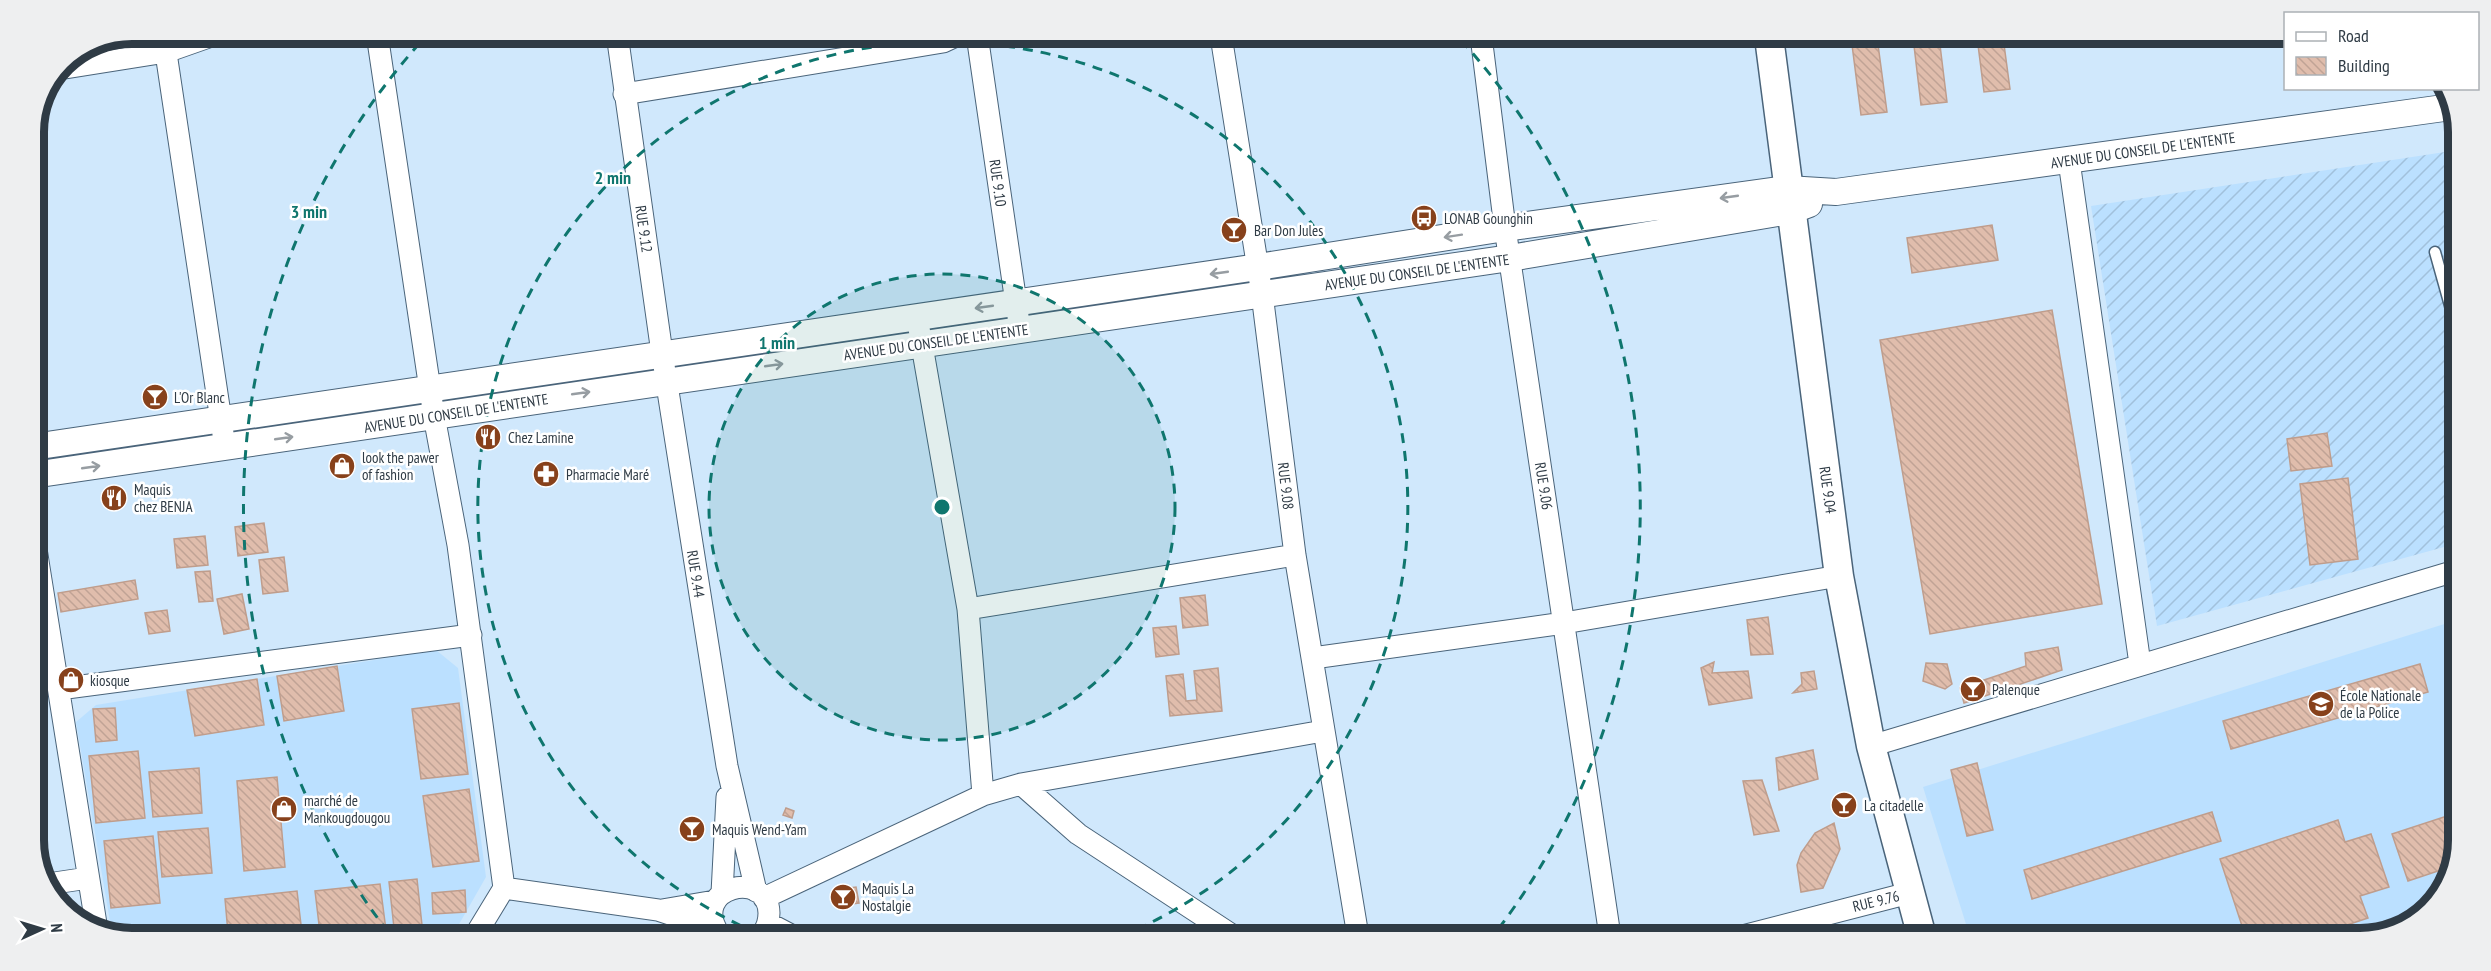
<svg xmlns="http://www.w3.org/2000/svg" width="2491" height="971" font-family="'PT Sans Narrow',sans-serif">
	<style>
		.built { fill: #bbe0ff }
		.industrial { fill: url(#industrial-furrows) }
		.building { fill: url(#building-back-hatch); stroke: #bf9d8c; stroke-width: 1.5 }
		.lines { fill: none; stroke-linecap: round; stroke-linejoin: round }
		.service-casing { stroke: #4a647a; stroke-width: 13 }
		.minor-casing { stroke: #4a647a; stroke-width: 23 }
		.tertiary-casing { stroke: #4a647a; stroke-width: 28 }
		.secondary-casing { stroke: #4a647a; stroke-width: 31 }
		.service { stroke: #fff; stroke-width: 10 }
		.minor { stroke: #fff; stroke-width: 21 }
		.tertiary { stroke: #fff; stroke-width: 26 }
		.secondary { stroke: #fff; stroke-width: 28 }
		.oneway { stroke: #979da2 }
		.ring { fill: none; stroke: #0f766e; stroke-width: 3; stroke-dasharray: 10 8 }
		.labels { text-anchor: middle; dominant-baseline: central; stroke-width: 5; stroke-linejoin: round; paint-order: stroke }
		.street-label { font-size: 15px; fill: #2f3b45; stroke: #fff }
		.poi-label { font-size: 15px; fill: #2f3b45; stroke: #fff; text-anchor: start }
		.rim { fill: none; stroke: #2f3b45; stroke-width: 8 }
		.centre { fill: #0f766e; stroke: #fff; stroke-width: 3 }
		.ring-label { font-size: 18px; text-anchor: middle; font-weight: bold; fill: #0f766e; stroke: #fff; stroke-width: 5; stroke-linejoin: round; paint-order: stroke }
	</style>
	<defs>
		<pattern id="industrial-furrows" width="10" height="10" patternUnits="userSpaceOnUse" patternTransform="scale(1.5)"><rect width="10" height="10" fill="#bbe0ff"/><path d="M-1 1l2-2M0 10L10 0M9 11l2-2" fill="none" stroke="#a1c1dc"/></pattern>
		<pattern id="building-back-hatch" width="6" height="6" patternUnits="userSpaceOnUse" patternTransform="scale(1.5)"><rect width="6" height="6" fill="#e0bdac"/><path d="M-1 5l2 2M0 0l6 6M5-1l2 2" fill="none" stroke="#c0a395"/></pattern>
	</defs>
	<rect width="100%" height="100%" fill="#d0e8fc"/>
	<path class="built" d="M 2454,621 L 2453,871 L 2419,918 L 2359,938 L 1970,937 L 1923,787 Z
		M 436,650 L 458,668 L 486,877 L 458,926 L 403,933 L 112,933 L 76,722 L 96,705 Z"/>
	<path class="industrial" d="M 2458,150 L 2455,544 L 2157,626 L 2091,206 Z"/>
	<path class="building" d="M 1851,37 L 1877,37 L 1887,112 L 1861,115 Z
		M 1913,37 L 1939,37 L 1947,102 L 1921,105 Z
		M 1977,37 L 2003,37 L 2010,89 L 1984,92 Z
		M 2125,38 L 2188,38 L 2126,47 Z
		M 2223,38 L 2277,38 L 2223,43 Z
		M 1992,225 L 1998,260 L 1912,273 L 1907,238 Z
		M 2052,310 L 2102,604 L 1930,634 L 1880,340 Z
		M 2327,433 L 2332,466 L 2291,471 L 2287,439 Z
		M 2348,478 L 2358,559 L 2310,565 L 2300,484 Z
		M 264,523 L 268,552 L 238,556 L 235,527 Z
		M 205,536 L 208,565 L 177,568 L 174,539 Z
		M 284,557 L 288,591 L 263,594 L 259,560 Z
		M 210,571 L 213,601 L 199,602 L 195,572 Z
		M 135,580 L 138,599 L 61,612 L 58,593 Z
		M 242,594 L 249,629 L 224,634 L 217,599 Z
		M 1205,595 L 1208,625 L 1183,628 L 1180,598 Z
		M 167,610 L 170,631 L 149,634 L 145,613 Z
		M 1768,617 L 1773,654 L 1751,655 L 1747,620 Z
		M 1176,626 L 1179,654 L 1156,657 L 1153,628 Z
		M 2058,647 L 2062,670 L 1964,703 L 1960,688 L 2026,666 L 2025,653 Z
		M 1714,662 L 1712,673 L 1748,671 L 1752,698 L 1709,705 L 1701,668 Z
		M 1926,663 L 1947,664 L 1952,684 L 1945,689 L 1923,681 Z
		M 2420,664 L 2428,692 L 2231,749 L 2223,721 Z
		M 337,666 L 344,711 L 284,721 L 277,676 Z
		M 1218,668 L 1222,711 L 1170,716 L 1166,676 L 1183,674 L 1186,701 L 1197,700 L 1194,671 Z
		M 1814,671 L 1817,689 L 1793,693 L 1802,684 L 1801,673 Z
		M 257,679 L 264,725 L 195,736 L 187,690 Z
		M 459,703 L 468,774 L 421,779 L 412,709 Z
		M 115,708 L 117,740 L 96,742 L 93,709 Z
		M 1813,750 L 1818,779 L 1779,790 L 1776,758 Z
		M 138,751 L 145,818 L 96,823 L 89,756 Z
		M 1977,763 L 1993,830 L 1967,836 L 1951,770 Z
		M 199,768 L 202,813 L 153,817 L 149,772 Z
		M 277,777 L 285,867 L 244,871 L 237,781 Z
		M 1762,780 L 1779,831 L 1754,835 L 1743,781 Z
		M 44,788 L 47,819 L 33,832 L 33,790 Z
		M 469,789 L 479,861 L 433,867 L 423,796 Z
		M 786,808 L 794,811 L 792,818 L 783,815 Z
		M 2212,812 L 2221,841 L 2032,899 L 2024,870 Z
		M 2453,814 L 2453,866 L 2408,881 L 2392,834 Z
		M 2338,820 L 2345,842 L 2371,834 L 2389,887 L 2360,896 L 2368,918 L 2308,938 L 2246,938 L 2220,859 Z
		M 1834,823 L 1840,849 L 1823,888 L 1801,892 L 1797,865 L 1801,853 L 1815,833 Z
		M 208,828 L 212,873 L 162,877 L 158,832 Z
		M 153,836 L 160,903 L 111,908 L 104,841 Z
		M 417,879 L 422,925 L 394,928 L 389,882 Z
		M 380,884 L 386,930 L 360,933 L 320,933 L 315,891 Z
		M 856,887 L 859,903 L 844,905 L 842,889 Z
		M 465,890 L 466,912 L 433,914 L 432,893 Z
		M 297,891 L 302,933 L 228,933 L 225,899 Z"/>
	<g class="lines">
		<defs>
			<path id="service" d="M 2435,252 L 2456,327"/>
			<path id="minor" d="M 163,33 L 225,447
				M 377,34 L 434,416 L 458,545 L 504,888 L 476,934
				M 617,34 L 662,353 L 727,766 L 756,891
				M 977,35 L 1020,330
				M 1221,36 L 1262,294 L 1295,555 L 1358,936
				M 1481,36 L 1505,228 L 1610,936
				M 59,69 L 166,52 L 220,33
				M 624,94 L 913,47 L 943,42 L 958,35
				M 2069,161 L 2140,664
				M 917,317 L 968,609 L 983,795
				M 33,530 L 97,930
				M 968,609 L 1295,555
				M 1313,658 L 1564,623 L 1839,576
				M 59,689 L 471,635
				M 1871,746 L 2455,571
				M 1021,784 L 1078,834 L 1232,935
				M 48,884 L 88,878
				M 504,888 L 658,910 L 685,919 L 712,920
				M 722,893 L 727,797
				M 764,898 L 983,795 L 1021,784 L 1323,731
				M 662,910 L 715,901
				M 768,923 L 789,934
				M 719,934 C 688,887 768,868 769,913 C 769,921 767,928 762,934
				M 1739,937 L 1909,893"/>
			<path id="tertiary" d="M 33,447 L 1258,267 L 1505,228 L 1787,189 L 1836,192 L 2451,107
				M 33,475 L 1510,258 L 1790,211 L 1809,204"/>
			<path id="secondary" d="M 1769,37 L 1839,576 L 1871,746 L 1922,937"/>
		</defs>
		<use href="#service" class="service-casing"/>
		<use href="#minor" class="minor-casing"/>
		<use href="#tertiary" class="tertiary-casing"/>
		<use href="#secondary" class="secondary-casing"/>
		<use href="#service" class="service"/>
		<use href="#minor" class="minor"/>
		<use href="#tertiary" class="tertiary"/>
		<use href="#secondary" class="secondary"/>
	</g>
	<defs><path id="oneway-shaft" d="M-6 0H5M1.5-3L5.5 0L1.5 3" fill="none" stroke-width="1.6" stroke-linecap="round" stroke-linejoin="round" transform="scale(1.5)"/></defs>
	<g class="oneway">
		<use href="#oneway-shaft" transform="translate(1729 197) rotate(172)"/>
		<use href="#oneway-shaft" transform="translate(1453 236) rotate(171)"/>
		<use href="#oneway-shaft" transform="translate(1219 273) rotate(172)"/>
		<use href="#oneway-shaft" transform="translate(984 307) rotate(172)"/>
		<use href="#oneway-shaft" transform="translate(774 365) rotate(-8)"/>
		<use href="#oneway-shaft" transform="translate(581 393) rotate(-8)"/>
		<use href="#oneway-shaft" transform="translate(284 438) rotate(-8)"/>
		<use href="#oneway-shaft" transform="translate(91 467) rotate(-8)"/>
	</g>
	<circle cx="942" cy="507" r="233" fill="#0f766e" fill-opacity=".12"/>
	<g class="ring">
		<circle cx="942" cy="507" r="233"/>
		<path d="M757 933A465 465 0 1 1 1124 935"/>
		<path d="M388 932A698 698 0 0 1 427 35M1461 40A698 698 0 0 1 1496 932"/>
	</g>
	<defs>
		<symbol id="bus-disc" viewBox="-11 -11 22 22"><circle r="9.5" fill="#87411b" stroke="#fff"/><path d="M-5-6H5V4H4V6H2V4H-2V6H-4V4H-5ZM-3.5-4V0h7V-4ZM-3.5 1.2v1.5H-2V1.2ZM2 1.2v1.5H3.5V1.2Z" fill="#fff"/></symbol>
		<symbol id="bar-disc" viewBox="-11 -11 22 22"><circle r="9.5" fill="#87411b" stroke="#fff"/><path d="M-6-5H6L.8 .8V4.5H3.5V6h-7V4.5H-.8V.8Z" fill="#fff"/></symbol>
		<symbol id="restaurant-disc" viewBox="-11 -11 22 22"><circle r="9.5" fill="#87411b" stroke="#fff"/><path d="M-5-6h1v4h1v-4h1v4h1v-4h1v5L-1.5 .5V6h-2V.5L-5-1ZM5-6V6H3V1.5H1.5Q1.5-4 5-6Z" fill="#fff"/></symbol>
		<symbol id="shop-disc" viewBox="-11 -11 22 22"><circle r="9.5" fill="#87411b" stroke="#fff"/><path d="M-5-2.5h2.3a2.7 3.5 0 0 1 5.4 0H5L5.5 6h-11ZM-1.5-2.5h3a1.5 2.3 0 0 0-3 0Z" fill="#fff"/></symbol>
		<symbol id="pharmacy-disc" viewBox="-11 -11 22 22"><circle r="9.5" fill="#87411b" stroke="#fff"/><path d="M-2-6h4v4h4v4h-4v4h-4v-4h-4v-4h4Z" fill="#fff"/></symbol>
		<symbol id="school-disc" viewBox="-11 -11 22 22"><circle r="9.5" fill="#87411b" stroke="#fff"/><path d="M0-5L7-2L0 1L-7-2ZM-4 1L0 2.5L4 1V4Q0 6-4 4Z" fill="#fff"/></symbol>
	</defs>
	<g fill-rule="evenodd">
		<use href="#bus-disc" x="1409" y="203" width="30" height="30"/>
		<use href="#bar-disc" x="1219" y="215" width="30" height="30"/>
		<use href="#bar-disc" x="140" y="382" width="30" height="30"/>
		<use href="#restaurant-disc" x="473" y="422" width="30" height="30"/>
		<use href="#shop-disc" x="327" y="451" width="30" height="30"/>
		<use href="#pharmacy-disc" x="531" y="459" width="30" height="30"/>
		<use href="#restaurant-disc" x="99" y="483" width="30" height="30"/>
		<use href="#shop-disc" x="56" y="665" width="30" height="30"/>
		<use href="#bar-disc" x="1958" y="674" width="30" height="30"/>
		<use href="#school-disc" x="2306" y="689" width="30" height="30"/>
		<use href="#bar-disc" x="1829" y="790" width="30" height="30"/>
		<use href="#shop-disc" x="269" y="794" width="30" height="30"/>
		<use href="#bar-disc" x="677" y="814" width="30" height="30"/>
		<use href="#bar-disc" x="828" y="882" width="30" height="30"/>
	</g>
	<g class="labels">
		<g class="street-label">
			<text transform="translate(2143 150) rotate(-8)">AVENUE DU CONSEIL DE L'ENTENTE</text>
			<text transform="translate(998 183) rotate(82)">RUE 9.10</text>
			<text transform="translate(644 229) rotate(82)">RUE 9.12</text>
			<text transform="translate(1417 272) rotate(-8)">AVENUE DU CONSEIL DE L'ENTENTE</text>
			<text transform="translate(936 342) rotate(-8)">AVENUE DU CONSEIL DE L'ENTENTE</text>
			<text transform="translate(456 413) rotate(-9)">AVENUE DU CONSEIL DE L'ENTENTE</text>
			<text transform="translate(1286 486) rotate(83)">RUE 9.08</text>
			<text transform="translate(1544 486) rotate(81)">RUE 9.06</text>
			<text transform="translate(1828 490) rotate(82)">RUE 9.04</text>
			<text transform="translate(696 574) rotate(81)">RUE 9.44</text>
			<text transform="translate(1876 901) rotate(-14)">RUE 9.76</text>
		</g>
		<g class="poi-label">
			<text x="1444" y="218">LONAB Gounghin</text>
			<text x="1254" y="230">Bar Don Jules</text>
			<text x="174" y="397">L'Or Blanc</text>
			<text x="508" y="437">Chez Lamine</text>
			<text x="362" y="457">look the pawer<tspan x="362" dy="17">of fashion</tspan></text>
			<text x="566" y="474">Pharmacie Maré</text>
			<text x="134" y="489">Maquis<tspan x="134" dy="17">chez BENJA</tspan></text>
			<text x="90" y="680">kiosque</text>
			<text x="1992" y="689">Palenque</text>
			<text x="2340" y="695">École Nationale<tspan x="2340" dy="17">de la Police</tspan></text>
			<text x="304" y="800">marché de<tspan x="304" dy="17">Mankougdougou</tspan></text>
			<text x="1864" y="805">La citadelle</text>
			<text x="712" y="829">Maquis Wend-Yam</text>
			<text x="862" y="888">Maquis La<tspan x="862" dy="17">Nostalgie</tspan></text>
		</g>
	</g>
	<path d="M0 0H2491V971H0ZM132 44H2360A88 88 0 0 1 2448 132V840A88 88 0 0 1 2360 928H132A88 88 0 0 1 44 840V132A88 88 0 0 1 132 44Z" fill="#eeeff0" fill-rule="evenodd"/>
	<path class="rim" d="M132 44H2360A88 88 0 0 1 2448 132V840A88 88 0 0 1 2360 928H132A88 88 0 0 1 44 840V132A88 88 0 0 1 132 44Z"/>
	<circle cx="942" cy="507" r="9" class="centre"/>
	<g class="ring-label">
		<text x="613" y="184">2 min</text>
		<text x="309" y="218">3 min</text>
		<text x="777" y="349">1 min</text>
	</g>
	<rect x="2284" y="12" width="195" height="78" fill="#ffffff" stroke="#acb1b5" stroke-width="1.5"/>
	<rect x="2296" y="32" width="30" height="9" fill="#ffffff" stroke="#acb1b5" stroke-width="1.5"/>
	<text x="2338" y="42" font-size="18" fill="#2f3b45">Road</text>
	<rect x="2296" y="57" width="30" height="18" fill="url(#building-back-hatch)" stroke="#acb1b5" stroke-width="1.5"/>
	<text x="2338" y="72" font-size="18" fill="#2f3b45">Building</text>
	<g transform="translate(42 929) rotate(86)" stroke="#ffffff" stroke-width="4.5" paint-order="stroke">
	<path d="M0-4.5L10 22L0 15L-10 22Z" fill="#2f3b45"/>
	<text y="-9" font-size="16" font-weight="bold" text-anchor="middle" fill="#2f3b45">N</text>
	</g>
</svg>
